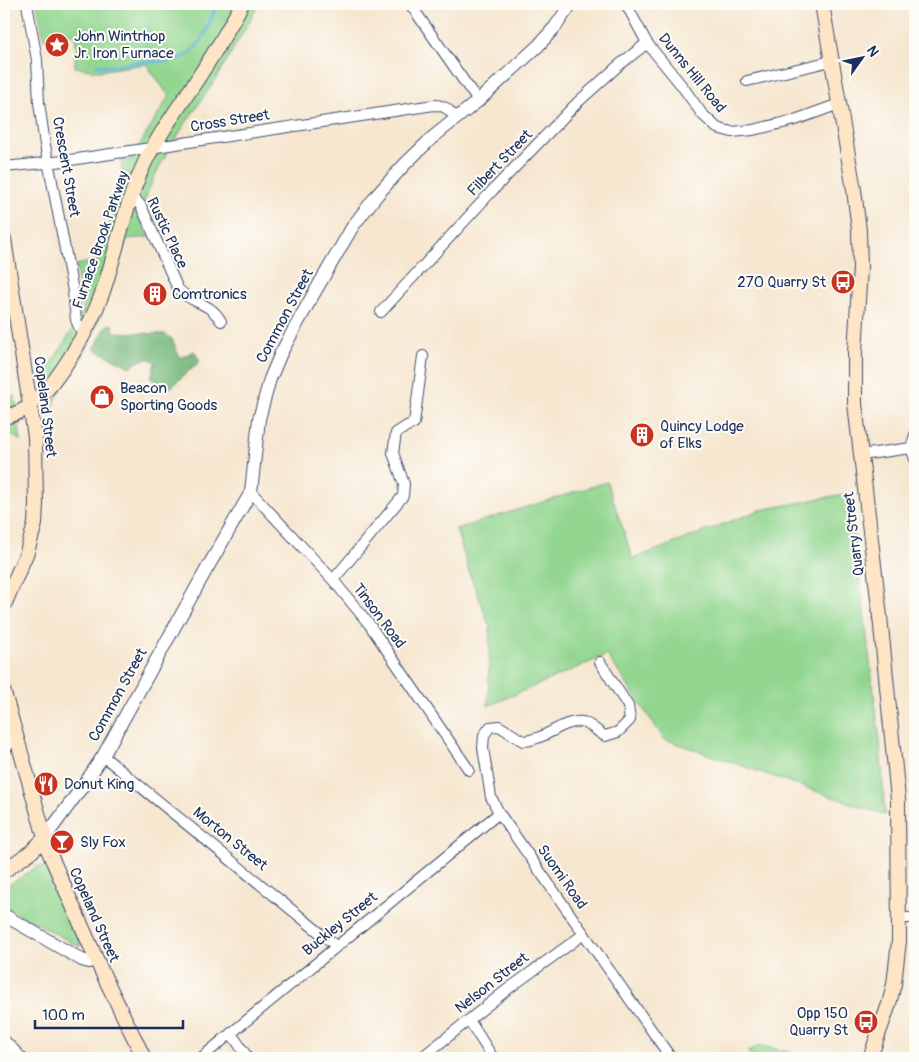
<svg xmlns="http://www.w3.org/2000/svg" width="919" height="1062" font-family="Pangolin,sans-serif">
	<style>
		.green { fill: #92d68f; stroke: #568276 }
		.forest { fill: #75b77a; stroke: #48736c }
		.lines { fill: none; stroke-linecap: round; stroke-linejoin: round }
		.stream { stroke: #61b6de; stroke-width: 3 }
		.minor-casing { stroke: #3c4a6f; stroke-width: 12 }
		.tertiary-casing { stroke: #3c4a6f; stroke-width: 14 }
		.secondary-casing { stroke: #3c4a6f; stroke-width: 16 }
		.minor { stroke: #fff; stroke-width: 10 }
		.tertiary { stroke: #fff; stroke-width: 12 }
		.secondary { stroke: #fee5c5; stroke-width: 14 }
		.labels { text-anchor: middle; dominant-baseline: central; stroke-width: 4; stroke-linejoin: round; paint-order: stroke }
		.poi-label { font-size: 15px; fill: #1b2f5e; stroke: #fdfcf7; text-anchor: start }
		.street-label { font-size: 15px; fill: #1b2f5e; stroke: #fdfcf7 }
	</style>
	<rect width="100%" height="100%" fill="#fdfcf7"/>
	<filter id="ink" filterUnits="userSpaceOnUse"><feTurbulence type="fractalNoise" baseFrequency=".02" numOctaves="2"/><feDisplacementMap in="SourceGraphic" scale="10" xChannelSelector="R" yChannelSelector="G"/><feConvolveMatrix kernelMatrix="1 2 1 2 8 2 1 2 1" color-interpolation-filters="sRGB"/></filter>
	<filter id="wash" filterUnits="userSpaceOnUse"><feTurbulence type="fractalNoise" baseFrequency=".0096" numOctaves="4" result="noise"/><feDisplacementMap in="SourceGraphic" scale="20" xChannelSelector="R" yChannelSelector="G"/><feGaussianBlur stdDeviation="1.12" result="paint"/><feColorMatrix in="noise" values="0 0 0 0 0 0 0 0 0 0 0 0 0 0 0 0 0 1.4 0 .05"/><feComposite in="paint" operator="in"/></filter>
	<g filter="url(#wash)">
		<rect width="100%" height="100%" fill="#f6e6cf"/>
		<path class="green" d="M 37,4 L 259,4 C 244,31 229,57 213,83 C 185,125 153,166 140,216 L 149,237 L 127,239 C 113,277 102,318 84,354 C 75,373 55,393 51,414 L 42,376 L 60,350 L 83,311 L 76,265 L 99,260 L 123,178 L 121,160 L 131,159 L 169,96 L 146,64 L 98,71 L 75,67 L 76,34 L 61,35 L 44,39 Z
			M 15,396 L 21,441 L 12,435 L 4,436 L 4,399 Z
			M 607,482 L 633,559 L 760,510 L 849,493 L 880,742 L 885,815 L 664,739 L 607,655 L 488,706 L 490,627 L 470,575 L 456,529 Z
			M 38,866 L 41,866 L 47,870 L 81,944 L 80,947 L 4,906 L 4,888 Z
			M 759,1045 L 808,1057 L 809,1058 L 753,1058 L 748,1052 Z"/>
		<path class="forest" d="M 111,324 L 113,325 L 114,332 L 165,334 L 172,339 L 180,358 L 194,351 L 200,361 L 169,389 L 151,378 L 155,363 C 148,354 138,362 130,367 L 94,349 L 106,326 Z"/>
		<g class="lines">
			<path class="stream" d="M 96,65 C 109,68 121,64 135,62 C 148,61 165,63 178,59 C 202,52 208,25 217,4"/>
		</g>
	</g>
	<g filter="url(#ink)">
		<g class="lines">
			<defs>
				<path id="minor" d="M 27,4 L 37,60 L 39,103 L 45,145 L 73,291 L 76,320 L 79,327 L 84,332
					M 410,4 L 478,101
					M 626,4 L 647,43 L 682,86 L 702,114 L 717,128 L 732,132 L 753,130 L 795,120 L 839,104
					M 747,81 L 831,61
					M 4,167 L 64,161 L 434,105 C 445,105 449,110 456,118
					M 130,196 L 136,200 L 141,206 L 178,289 C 192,304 209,301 221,321
					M 381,312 L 492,191 L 578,102 L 618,66 L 647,43
					M 915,435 L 911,448 L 915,459
					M 861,455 L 911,448
					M 251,492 L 333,580 L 369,624 L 469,770
					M 333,580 L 403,496 L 404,484 L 393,453 L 396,433 L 407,426 L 414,423 L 423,356
					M 600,662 L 628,706 L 630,720 L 618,732 L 605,736 C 597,732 590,723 582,722 C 567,719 548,736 534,739 C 531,740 527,741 523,741 L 499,726 L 490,727 L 484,735 L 483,748 L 491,797 L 499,813 L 671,1058
					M 103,756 L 336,946
					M 898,918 L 915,918
					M 469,1020 L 493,1058
					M 231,1033 L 248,1058
					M 4,1040 L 22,1058
					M 201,1058 L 499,813
					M 421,1058 L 508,989 L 584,934"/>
				<path id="tertiary" d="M 4,751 L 8,742 L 16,737
					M 44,839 L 85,783 L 103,756 L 205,572 L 251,492 L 259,419 L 270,379 L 281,353 L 313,295 L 353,226 L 377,195 L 405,164 L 433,137 L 478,101 L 538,46 L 555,27 L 571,4
					M 4,915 L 82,960 L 89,962 L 97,960"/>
				<path id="secondary" d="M 822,4 L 854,190 L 859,230 L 860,267 L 855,353 L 855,404 L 880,616 L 898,799 L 899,941 L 894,984 L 889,1004 L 870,1058
					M 4,239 L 35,437 L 36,504 L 35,524 L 27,552 L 4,605
					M 4,417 C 14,415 23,411 31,405 C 59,383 90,327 102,294 C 118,248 125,202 147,158 C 162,129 182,103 200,75 C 215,52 229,28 242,4
					M 4,693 L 49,852 L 102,972 L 144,1058
					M 4,871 L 32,851 L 44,839"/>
			</defs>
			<use href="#minor" class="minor-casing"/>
			<use href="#tertiary" class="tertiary-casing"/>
			<use href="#secondary" class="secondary-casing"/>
			<use href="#minor" class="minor"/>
			<use href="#tertiary" class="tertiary"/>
			<use href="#secondary" class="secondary"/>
		</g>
	</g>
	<defs>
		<symbol id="sight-disc" viewBox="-11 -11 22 22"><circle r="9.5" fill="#c8321e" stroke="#fdfcf7"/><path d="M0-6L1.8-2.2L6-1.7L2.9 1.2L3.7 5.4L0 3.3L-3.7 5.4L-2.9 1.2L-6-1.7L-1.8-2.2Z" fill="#fff"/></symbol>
		<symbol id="bus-disc" viewBox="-11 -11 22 22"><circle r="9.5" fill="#c8321e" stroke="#fdfcf7"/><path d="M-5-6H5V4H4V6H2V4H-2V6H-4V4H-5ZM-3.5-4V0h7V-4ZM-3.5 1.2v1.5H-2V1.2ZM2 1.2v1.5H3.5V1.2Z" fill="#fff"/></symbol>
		<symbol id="building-disc" viewBox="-11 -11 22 22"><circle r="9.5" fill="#c8321e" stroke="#fdfcf7"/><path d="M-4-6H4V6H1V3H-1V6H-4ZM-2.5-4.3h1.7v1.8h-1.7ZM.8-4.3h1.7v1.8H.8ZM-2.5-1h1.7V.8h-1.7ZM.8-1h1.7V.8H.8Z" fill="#fff"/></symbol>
		<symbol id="shop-disc" viewBox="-11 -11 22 22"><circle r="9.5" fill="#c8321e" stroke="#fdfcf7"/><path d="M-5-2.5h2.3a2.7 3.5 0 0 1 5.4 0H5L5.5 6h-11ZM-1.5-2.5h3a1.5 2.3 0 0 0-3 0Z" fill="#fff"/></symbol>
		<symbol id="restaurant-disc" viewBox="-11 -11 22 22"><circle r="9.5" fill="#c8321e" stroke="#fdfcf7"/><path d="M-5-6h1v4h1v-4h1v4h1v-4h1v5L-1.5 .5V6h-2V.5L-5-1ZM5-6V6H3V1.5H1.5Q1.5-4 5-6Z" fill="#fff"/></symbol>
		<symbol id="bar-disc" viewBox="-11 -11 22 22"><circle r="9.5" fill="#c8321e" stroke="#fdfcf7"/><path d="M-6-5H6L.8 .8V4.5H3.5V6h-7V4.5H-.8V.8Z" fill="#fff"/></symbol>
	</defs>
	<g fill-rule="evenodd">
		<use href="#sight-disc" x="43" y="31" width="28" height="28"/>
		<use href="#bus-disc" x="829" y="268" width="28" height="28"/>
		<use href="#building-disc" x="141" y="280" width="28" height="28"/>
		<use href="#shop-disc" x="88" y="383" width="28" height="28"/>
		<use href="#building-disc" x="628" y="421" width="28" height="28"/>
		<use href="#restaurant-disc" x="32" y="770" width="28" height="28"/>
		<use href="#bar-disc" x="48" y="828" width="28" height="28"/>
		<use href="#bus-disc" x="852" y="1008" width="28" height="28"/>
	</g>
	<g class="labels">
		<g class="poi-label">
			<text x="74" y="36">John Wintrhop<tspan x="74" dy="17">Jr. Iron Furnace</tspan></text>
			<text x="826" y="282" text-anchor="end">270 Quarry St</text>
			<text x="172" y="294">Comtronics</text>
			<text x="120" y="388">Beacon<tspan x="120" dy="17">Sporting Goods</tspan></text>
			<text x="660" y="426">Quincy Lodge<tspan x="660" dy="17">of Elks</tspan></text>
			<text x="64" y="784">Donut King</text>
			<text x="80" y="842">Sly Fox</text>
			<text x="848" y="1013" text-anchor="end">Opp 150<tspan x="848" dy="17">Quarry St</tspan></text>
		</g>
		<g class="street-label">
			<text transform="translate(692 73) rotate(51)">Dunns Hill Road</text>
			<text transform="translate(230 121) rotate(-9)">Cross Street</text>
			<text transform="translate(500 163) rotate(-46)">Filbert Street</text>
			<text transform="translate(66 167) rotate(80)">Crescent Street</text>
			<text transform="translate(167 233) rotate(65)">Rustic Place</text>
			<text transform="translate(101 240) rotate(-71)">Furnace Brook Parkway</text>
			<text transform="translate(285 316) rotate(-62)">Common Street</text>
			<text transform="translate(45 407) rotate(83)">Copeland Street</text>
			<text transform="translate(854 534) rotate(-97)">Quarry Street</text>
			<text transform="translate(379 616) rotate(53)">Tinson Road</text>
			<text transform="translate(118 695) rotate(-61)">Common Street</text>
			<text transform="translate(230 839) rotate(39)">Morton Street</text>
			<text transform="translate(562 877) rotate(55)">Suomi Road</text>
			<text transform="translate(94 915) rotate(66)">Copeland Street</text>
			<text transform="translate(340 924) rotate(-39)">Buckley Street</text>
			<text transform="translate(492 983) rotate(-38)">Nelson Street</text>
		</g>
	</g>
	<rect width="919" height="1062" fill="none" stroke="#fdfcf7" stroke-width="20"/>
	<g transform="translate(862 58) rotate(57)" stroke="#fdfcf7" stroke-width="4" paint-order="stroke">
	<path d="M0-4L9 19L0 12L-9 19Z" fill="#1b2f5e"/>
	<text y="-8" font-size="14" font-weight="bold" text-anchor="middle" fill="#1b2f5e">N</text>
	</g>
	<path d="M35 1020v8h148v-8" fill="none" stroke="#1b2f5e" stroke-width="2.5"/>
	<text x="42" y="1020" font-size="15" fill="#1b2f5e" stroke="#fdfcf7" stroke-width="4" paint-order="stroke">100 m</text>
</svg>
